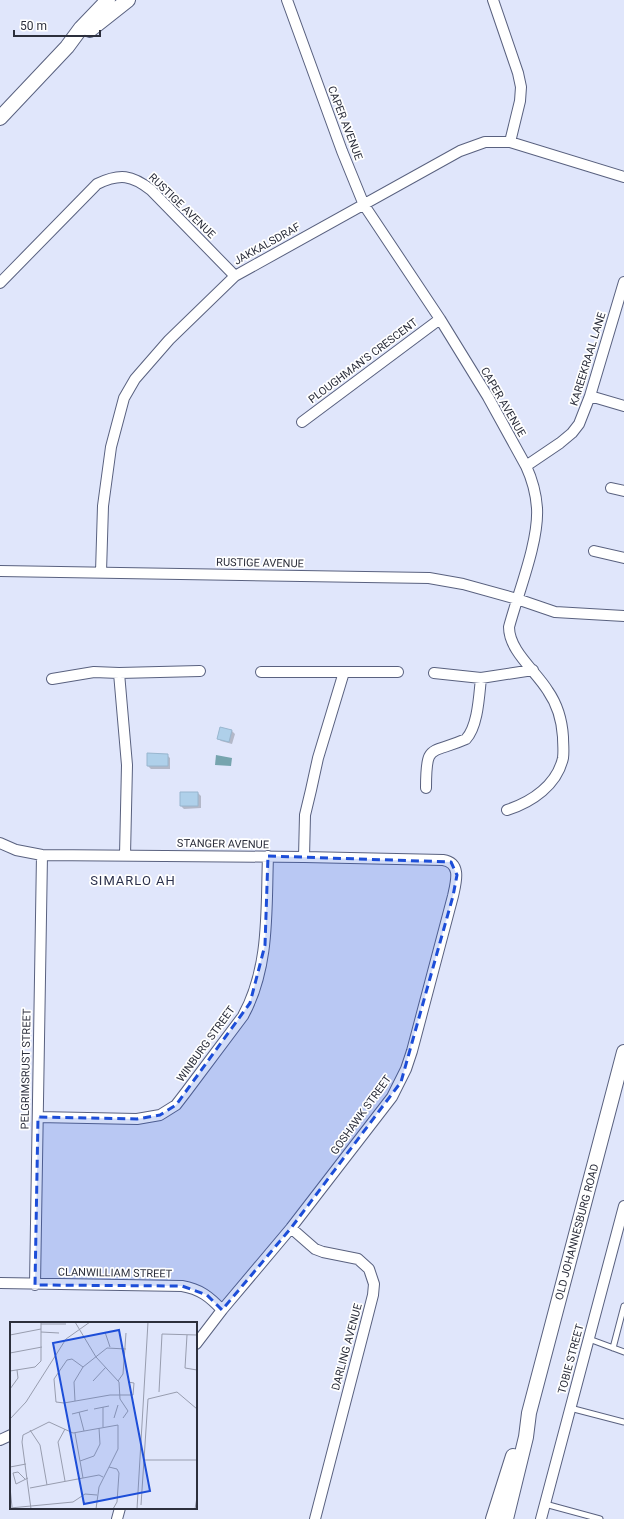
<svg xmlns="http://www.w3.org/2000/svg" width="624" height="1519" font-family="Roboto,sans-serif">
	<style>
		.water { fill: #76a4ae }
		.shadow { fill: #0003 }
		.building { fill: #afd0ea; stroke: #98b6cf }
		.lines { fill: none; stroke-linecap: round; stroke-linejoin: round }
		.service-casing { stroke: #59617f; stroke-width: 7 }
		.minor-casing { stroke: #59617f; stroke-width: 12 }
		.secondary-casing { stroke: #59617f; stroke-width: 16 }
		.service { stroke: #fff; stroke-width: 5 }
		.minor { stroke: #fff; stroke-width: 10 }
		.secondary { stroke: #fff; stroke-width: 14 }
		.marked { fill: #1d4ed8; fill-opacity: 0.2; stroke: #1d4ed8; stroke-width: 3; stroke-dasharray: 8 5; stroke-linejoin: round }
		.labels { text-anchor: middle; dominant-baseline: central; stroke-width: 3.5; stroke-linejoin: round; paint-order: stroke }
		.street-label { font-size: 11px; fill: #2c2f3c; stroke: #fff }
		.quarter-label { font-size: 13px; letter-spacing: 1px; fill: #2b314c; stroke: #fff }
		.inset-road { fill: none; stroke: #989daf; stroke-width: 1 }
		.view { fill: #1d4ed8; fill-opacity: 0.15; stroke: #1d4ed8; stroke-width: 2 }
		.inset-edge { fill: none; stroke: #2c2f3c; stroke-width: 2 }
	</style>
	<rect width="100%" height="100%" fill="#e0e6fb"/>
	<path class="water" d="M 216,755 L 232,758 L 231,766 L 215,765 Z"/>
	<path class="shadow" d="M 221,728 L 232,731 L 235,734 L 232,744 L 221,741 L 218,738 Z
		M 167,755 L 170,758 L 170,769 L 151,769 L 148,766 Z
		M 198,793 L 201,796 L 201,808 L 184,809 L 181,806 Z"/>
	<path class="building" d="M 220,727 L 232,730 L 229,742 L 217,739 Z
		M 147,753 L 168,754 L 168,766 L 147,766 Z
		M 180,792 L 198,792 L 198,806 L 180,806 Z"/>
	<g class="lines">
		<defs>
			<path id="service" d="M 589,1339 L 624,1352
				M 613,1348 L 624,1306
				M 570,1408 L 624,1422
				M 545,1504 L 600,1519"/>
			<path id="minor" d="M 287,0 L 342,151 L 364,205 L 440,319 L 488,397 L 526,466 C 532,479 536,493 537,508 C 539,542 518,593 509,627 C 509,651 536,671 548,691 C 557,704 562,721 563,737 C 563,744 564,751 563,758 C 557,785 532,802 507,810
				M 493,0 L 518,73 L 521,87 L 520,101 L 510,142
				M 0,283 L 97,184 C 120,173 132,175 151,190 L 235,276
				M 590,396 L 624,406
				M 302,422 L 440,319
				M 526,466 L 560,443 L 572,433 L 579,424 L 590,396 L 624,282
				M 611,488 L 624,491
				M 594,551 L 624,558
				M 0,571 L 429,578 L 463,584 L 517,599 L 555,612 L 624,616
				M 101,572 L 103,506 L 111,447 L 124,398 L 135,379 L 169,340 L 235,276 L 460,151 L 485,142 L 510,142 L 624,177
				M 261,672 L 398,672
				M 119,673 L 127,765 L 125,855
				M 434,673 L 481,678 L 533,670
				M 52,679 L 94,672 L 119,673 L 200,671
				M 426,788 C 426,742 430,755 466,739 C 478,726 479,696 481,678
				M 0,843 L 16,850 L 42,855 L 304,857 L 443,860 C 462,863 456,882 453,896 L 412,1051 L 406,1069 L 392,1097 L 291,1228 L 222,1310 L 196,1344
				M 304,857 L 305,815 L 311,790 L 318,758 L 344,672
				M 38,1117 L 137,1119 L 160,1115 L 176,1105 L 186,1092 L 243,1016 C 270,967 266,910 268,856
				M 291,1228 L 315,1249 L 323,1252 L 358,1259 L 369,1269 L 374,1284 L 373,1295 L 363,1334 L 315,1519
				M 0,1283 L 182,1286 C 200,1289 210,1297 222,1310
				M 35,1285 L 42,855
				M 0,1440 L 11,1435
				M 117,1519 L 120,1508
				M 541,1519 L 624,1206"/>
			<path id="secondary" d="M 90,30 L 128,0
				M 0,118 L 67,47 L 81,28 L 108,0
				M 493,1519 L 513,1456
				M 506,1519 L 526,1437 L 529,1413 L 624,1052"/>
		</defs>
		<use href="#service" class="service-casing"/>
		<use href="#minor" class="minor-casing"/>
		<use href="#secondary" class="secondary-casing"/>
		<use href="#service" class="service"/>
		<use href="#minor" class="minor"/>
		<use href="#secondary" class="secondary"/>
	</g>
	<path class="marked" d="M 268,856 L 451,862 L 457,875 L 453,896 L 401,1082 L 291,1228 L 222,1310 L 207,1295 L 182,1286 L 35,1285 L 38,1117 L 137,1119 L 160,1115 L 176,1105 L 250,1003 L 265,945 Z"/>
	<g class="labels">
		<g class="street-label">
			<text transform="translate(345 123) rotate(69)">CAPER AVENUE</text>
			<text transform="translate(182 206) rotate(44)">RUSTIGE AVENUE</text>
			<text transform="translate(267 244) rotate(-29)">JAKKALSDRAF</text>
			<text transform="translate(588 359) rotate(-73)">KAREEKRAAL LANE</text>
			<text transform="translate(363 361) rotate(-37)">PLOUGHMAN'S CRESCENT</text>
			<text transform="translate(503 402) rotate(60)">CAPER AVENUE</text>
			<text transform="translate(260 563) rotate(1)">RUSTIGE AVENUE</text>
			<text transform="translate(223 844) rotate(1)">STANGER AVENUE</text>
			<text transform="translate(206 1044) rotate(-54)">WINBURG STREET</text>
			<text transform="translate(26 1069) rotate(-89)">PELGRIMSRUST STREET</text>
			<text transform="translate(361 1115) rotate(-54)">GOSHAWK STREET</text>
			<text transform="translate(577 1232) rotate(-75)">OLD JOHANNESBURG ROAD</text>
			<text transform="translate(115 1273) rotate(1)">CLANWILLIAM STREET</text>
			<text transform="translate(347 1347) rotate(-75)">DARLING AVENUE</text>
			<text transform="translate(571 1359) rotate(-75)">TOBIE STREET</text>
		</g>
		<g class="quarter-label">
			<text x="133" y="880">SIMARLO AH</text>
		</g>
	</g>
	<g transform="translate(10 1322)">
		<rect width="187" height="187" fill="#e0e6fb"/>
		<path class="inset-road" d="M 65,0 L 86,35 L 109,60 L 110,77 L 118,89 L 113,96M 31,2 L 56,2M 31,10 L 49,11M 95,10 L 100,25M 0,13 L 31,7M 177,13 L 175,46 L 187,48M 0,31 L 32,25M 73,45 L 62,37 L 57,38 L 44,57 L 46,80 L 54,81 L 100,73 L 123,73 L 124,61 L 118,60M 0,49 L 25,45 L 31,39 L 31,0M 83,59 L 96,45M 108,59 L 113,52 L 116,11M 0,67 L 8,56 L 7,48M 149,70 L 152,12 L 187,13M 65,79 L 64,60 L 73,45 L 97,26 L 116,27M 84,87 L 99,84M 69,90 L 74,109M 62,92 L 78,88M 104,96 L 108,83M 0,97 L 16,80 L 56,17 L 80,0M 93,105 L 93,85M 55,107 L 48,120 L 55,159M 20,108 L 30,123 L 37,163M 65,111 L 73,156M 134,138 L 187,138M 70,139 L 84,134 L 90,122 L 89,106M 0,145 L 16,142M 99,145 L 107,147 L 109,151 L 107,180 L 103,187M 15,157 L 8,150 L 3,151 L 6,162 L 18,156M 0,165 L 2,185M 20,166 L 89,153 L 93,155M 131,183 L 138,77 L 167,70 L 187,87M 0,186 L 63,180 L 75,172 L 87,173M 21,187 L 12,120 L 13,113 L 39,100 L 63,111 L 108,103 L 108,127 L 89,165 L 86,187M 127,187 L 138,0M 185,187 L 187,175"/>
		<path class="view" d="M 109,8 L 140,169 L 74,182 L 43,21 Z"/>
		<rect width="187" height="187" class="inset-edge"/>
	</g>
	<path d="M14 30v6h86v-6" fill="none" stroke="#2c2f3c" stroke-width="2"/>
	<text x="20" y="30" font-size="12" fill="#2c2f3c" stroke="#ffffff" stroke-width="3" paint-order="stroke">50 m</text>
</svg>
